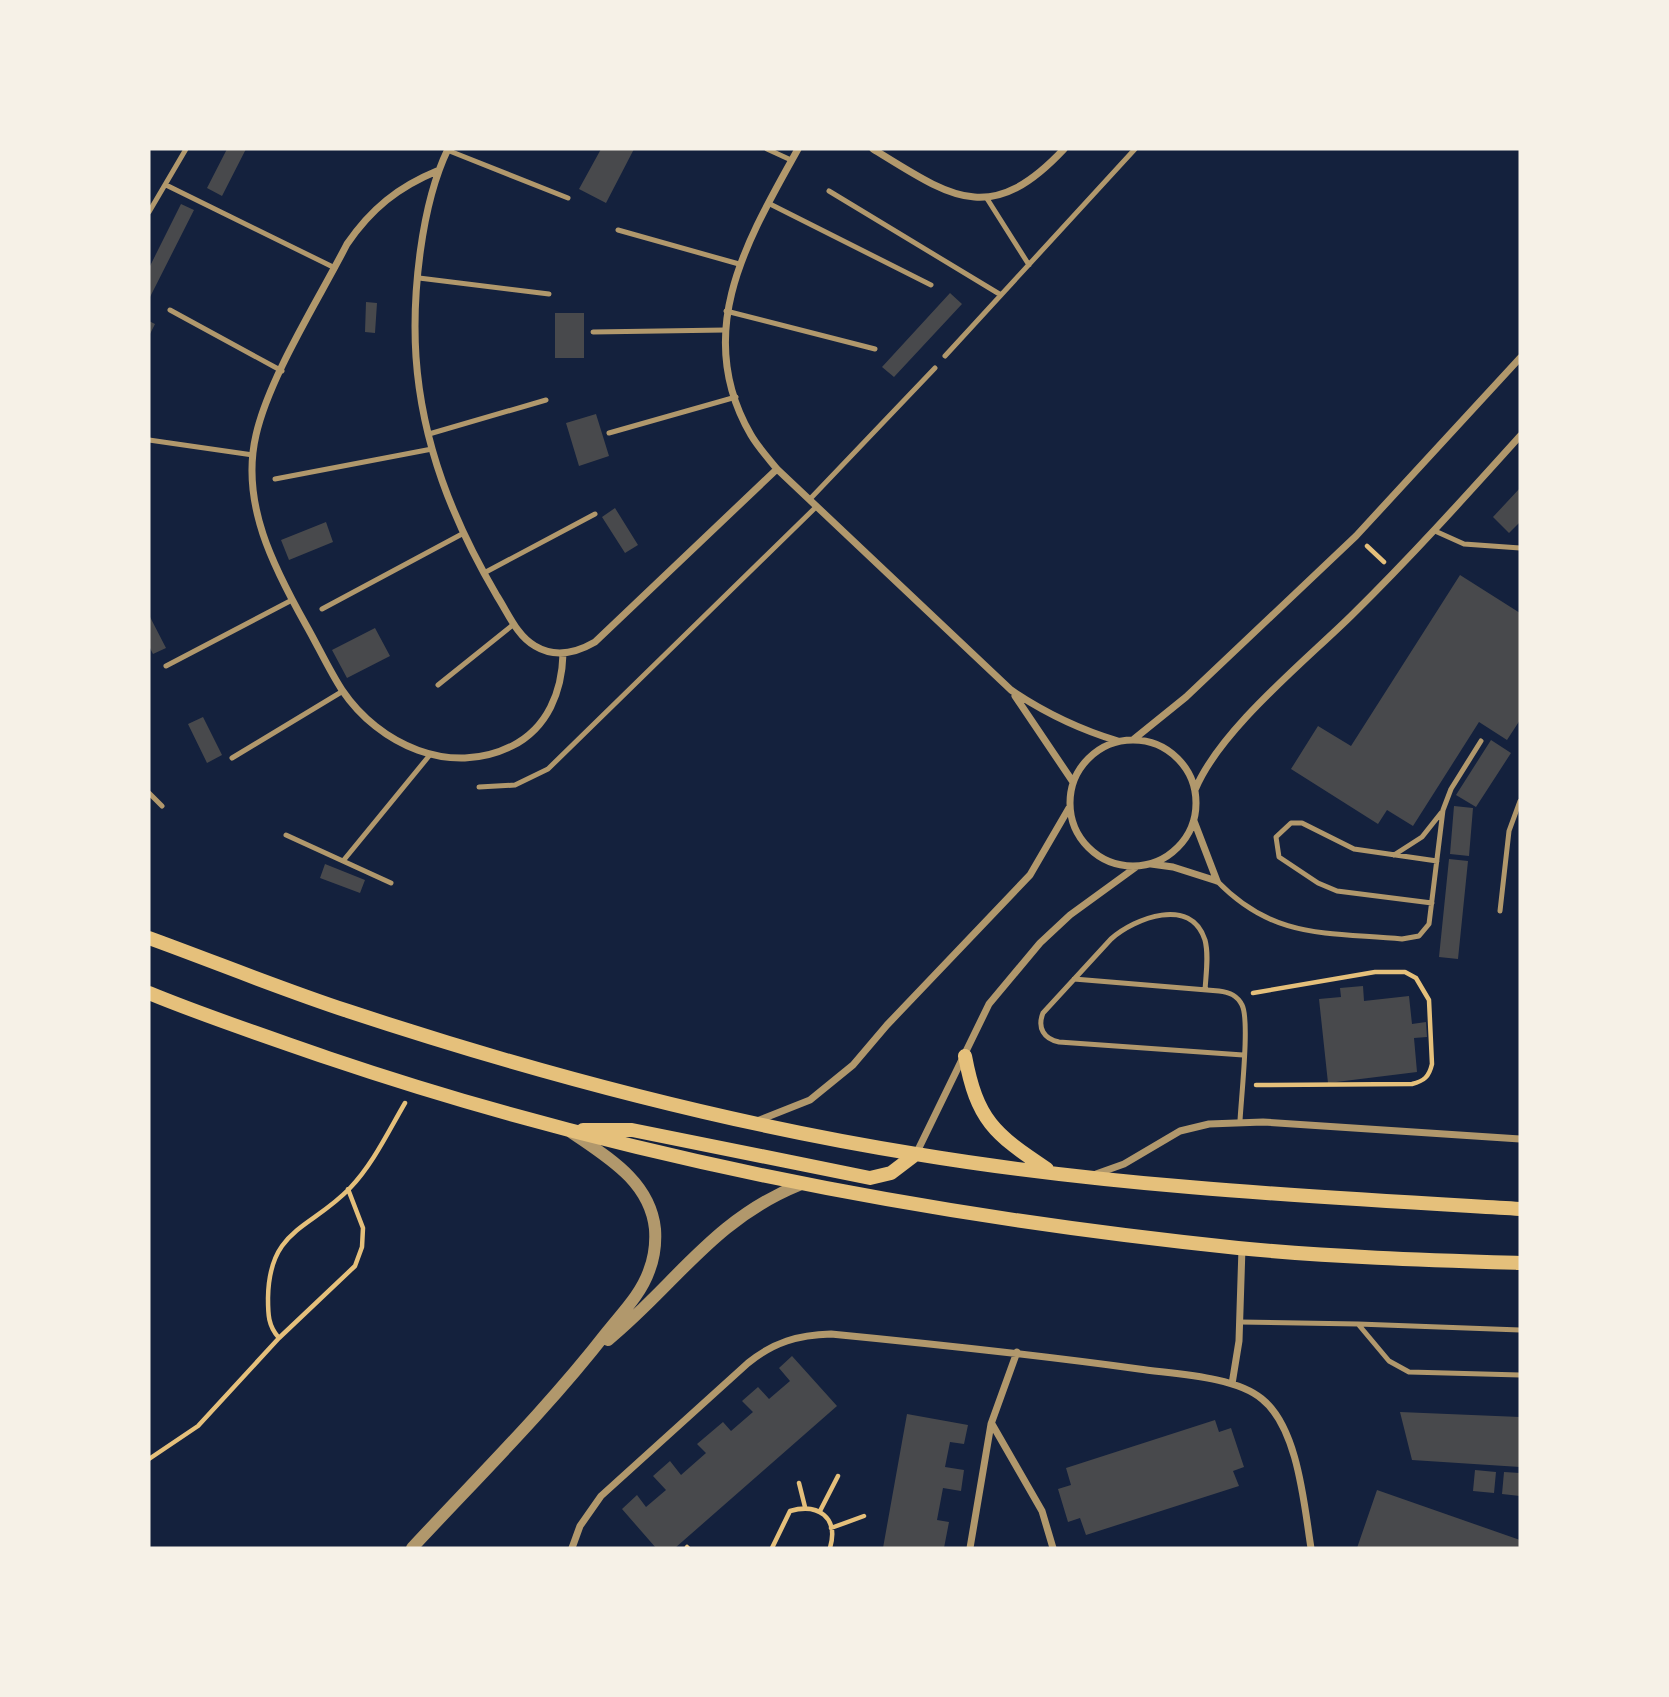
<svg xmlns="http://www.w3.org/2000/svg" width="1669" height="1697" font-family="Inter,sans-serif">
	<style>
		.building { fill: #48494c }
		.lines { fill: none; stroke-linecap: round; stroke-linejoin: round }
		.path { stroke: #e5c07b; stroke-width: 4.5 }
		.service { stroke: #b1986c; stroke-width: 5 }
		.minor { stroke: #b1986c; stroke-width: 7 }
		.tertiary { stroke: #b1986c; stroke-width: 12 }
		.secondary { stroke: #e5c07b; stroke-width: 14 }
	</style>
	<rect width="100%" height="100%" fill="#14213d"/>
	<path class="building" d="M 227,149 L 246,149 L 222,196 L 207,188 Z
		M 601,149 L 634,149 L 606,203 L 579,189 Z
		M 181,204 L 194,210 L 149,299 L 149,268 Z
		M 950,293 L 962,304 L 894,377 L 882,367 Z
		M 366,302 L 377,303 L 375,333 L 365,332 Z
		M 555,313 L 584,313 L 584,358 L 555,358 Z
		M 149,321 L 155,324 L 149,336 Z
		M 596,414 L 609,456 L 579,466 L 566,423 Z
		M 1520,488 L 1520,522 L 1509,533 L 1493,517 Z
		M 615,508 L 638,545 L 625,553 L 602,517 Z
		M 326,522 L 333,542 L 289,560 L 281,540 Z
		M 1460,575 L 1520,613 L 1520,720 L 1507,740 L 1479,722 L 1413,826 L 1387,810 L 1378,824 L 1291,769 L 1318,726 L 1351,746 Z
		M 149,615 L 166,648 L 153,654 L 149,646 Z
		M 375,628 L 390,656 L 347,678 L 332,650 Z
		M 203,717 L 222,755 L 207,763 L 188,724 Z
		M 1491,740 L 1511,753 L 1476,807 L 1456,795 Z
		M 1454,806 L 1473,808 L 1469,856 L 1450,854 Z
		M 1449,859 L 1468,861 L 1458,959 L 1439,957 Z
		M 325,864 L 365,880 L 360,893 L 320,878 Z
		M 1363,986 L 1364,1001 L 1409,996 L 1412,1024 L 1426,1022 L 1427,1037 L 1414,1038 L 1417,1072 L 1328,1083 L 1319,999 L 1341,997 L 1340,988 Z
		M 792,1356 L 837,1406 L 675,1548 L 656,1548 L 622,1509 L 637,1495 L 646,1507 L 666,1490 L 653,1476 L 670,1461 L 681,1475 L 706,1453 L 697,1444 L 723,1422 L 731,1431 L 753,1412 L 742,1401 L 758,1387 L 769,1399 L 790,1381 L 779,1368 Z
		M 1400,1412 L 1520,1417 L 1520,1467 L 1412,1460 Z
		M 907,1414 L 968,1425 L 964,1444 L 950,1442 L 945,1467 L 964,1470 L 961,1491 L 943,1488 L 937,1520 L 949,1522 L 944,1548 L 883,1548 Z
		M 1215,1420 L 1219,1432 L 1231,1428 L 1244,1467 L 1233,1471 L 1239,1486 L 1086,1535 L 1080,1518 L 1068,1522 L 1058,1489 L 1071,1485 L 1066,1468 Z
		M 1475,1470 L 1496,1472 L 1494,1493 L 1473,1491 Z
		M 1504,1472 L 1520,1473 L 1520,1496 L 1502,1494 Z
		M 1377,1490 L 1520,1540 L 1520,1548 L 1357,1548 Z"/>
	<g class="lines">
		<path class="path" d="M 1367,546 L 1384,562
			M 1253,993 L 1375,972 L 1405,972 L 1416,978 L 1429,1000 L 1432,1064 C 1429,1077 1424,1081 1412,1084 L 1256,1085
			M 279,1338 C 268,1326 268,1314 268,1298 C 269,1228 311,1229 350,1188 C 373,1164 388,1132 405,1103
			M 149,1459 L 198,1426 L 279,1338 L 355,1266 L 362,1247 L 363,1228 L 348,1189
			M 799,1483 L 805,1507
			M 820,1511 L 838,1476
			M 831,1528 L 864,1516
			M 687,1547 L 688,1548
			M 772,1548 L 790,1511 C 818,1503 839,1517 830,1548"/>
		<path class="service" d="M 767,149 L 791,160
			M 447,150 L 568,198
			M 166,185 L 335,268
			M 829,191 L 1001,295
			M 986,197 L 1029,265
			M 768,203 L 931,285
			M 149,212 L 186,149
			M 618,230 L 739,264
			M 419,278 L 549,294
			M 170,310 L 282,371
			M 726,311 L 875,349
			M 593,332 L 725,330
			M 945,356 L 1135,149
			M 609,433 L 736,397
			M 429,434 L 546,400
			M 149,440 L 253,455
			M 275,479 L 432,449
			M 810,499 L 935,368
			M 1435,531 L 1464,544 L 1520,548
			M 484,573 L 595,514
			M 322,609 L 462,534
			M 166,666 L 292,600
			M 438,685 L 514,624
			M 232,758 L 343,691
			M 479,787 L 515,785 L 548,769 L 817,506
			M 149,793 L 162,806
			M 286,835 L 391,883
			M 1394,855 L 1422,837 L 1441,813
			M 343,861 L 429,756
			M 1217,881 C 1274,940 1327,932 1402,939 L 1419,936 L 1429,924 L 1443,810 L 1451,789 L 1481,741
			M 1432,903 L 1337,891 L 1318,883 L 1279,857 L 1276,837 L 1291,823 L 1302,823 L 1354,849 L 1437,861
			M 1500,911 L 1509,831 L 1520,801
			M 1074,979 L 1219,991 C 1229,992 1237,995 1242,1005 C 1250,1020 1241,1099 1240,1121
			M 1205,990 C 1206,974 1209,955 1205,940 C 1191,896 1135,918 1111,939 L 1043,1013 C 1037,1028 1044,1039 1059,1042 L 1243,1055
			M 1240,1322 L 1358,1324
			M 1520,1330 L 1358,1324 L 1389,1361 L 1409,1372 L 1520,1375"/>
		<path class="minor" d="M 448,149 C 421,205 412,295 416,357 C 422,444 453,521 497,596 C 508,613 517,636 535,646 C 555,658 576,653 595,642 L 777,469
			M 798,149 C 748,239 691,332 751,435 C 758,447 768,458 777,469 L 1011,690 C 1045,713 1078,729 1118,741
			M 873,149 C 951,197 990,228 1064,149
			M 437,171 C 398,187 371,209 347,244 C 319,299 269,377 256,435 C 240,503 274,568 306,625 C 318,646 329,670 342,690 C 379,745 451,777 512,746 C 548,728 562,691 563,654
			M 1015,696 L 1073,782
			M 1134,739 L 1186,697 L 1356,536 L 1520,358
			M1070 803a63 63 0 1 1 126 0a63 63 0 1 1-126 0Z
			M 1195,790 C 1219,731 1304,662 1351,616 C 1410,558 1465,497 1520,436
			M 1194,821 L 1217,881
			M 1151,864 L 1173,867 L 1217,881
			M 757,1121 L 810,1100 L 853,1065 L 887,1025 L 1030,875 L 1069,808
			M 916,1154 L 989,1004 L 1040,943 L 1070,915 L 1136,867
			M 1096,1174 L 1124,1164 L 1180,1131 L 1209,1124 L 1263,1122 L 1520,1139
			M 1232,1384 L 1239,1341 L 1242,1248
			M 992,1424 L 1042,1511 L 1053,1548
			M 572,1548 L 580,1526 L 601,1496 L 748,1363 C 774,1342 798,1335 831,1334 C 934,1344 1036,1355 1139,1369 C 1174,1374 1235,1376 1262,1399 C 1298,1428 1304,1504 1311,1548
			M 970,1548 L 991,1424 L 1017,1352"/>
		<path class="tertiary" d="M 608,1340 C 676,1284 713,1220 799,1185
			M 412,1548 C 478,1477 548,1408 607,1332 C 622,1313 641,1294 649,1271 C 654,1258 656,1243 655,1229 C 650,1181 607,1157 571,1132"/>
		<path class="secondary" d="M 149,938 C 215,962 281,989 348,1011 C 533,1072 723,1123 916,1154 C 1115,1187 1318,1197 1520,1209
			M 149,993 C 207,1017 268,1037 328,1058 C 623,1158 928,1216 1238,1248 C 1331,1257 1427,1260 1520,1263
			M 965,1056 C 977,1120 994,1134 1047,1169
			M 583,1130 L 632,1130 L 870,1178 L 891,1173 L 916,1154"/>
	</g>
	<rect width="1669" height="1697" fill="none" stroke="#f6f1e7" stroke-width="301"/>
</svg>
